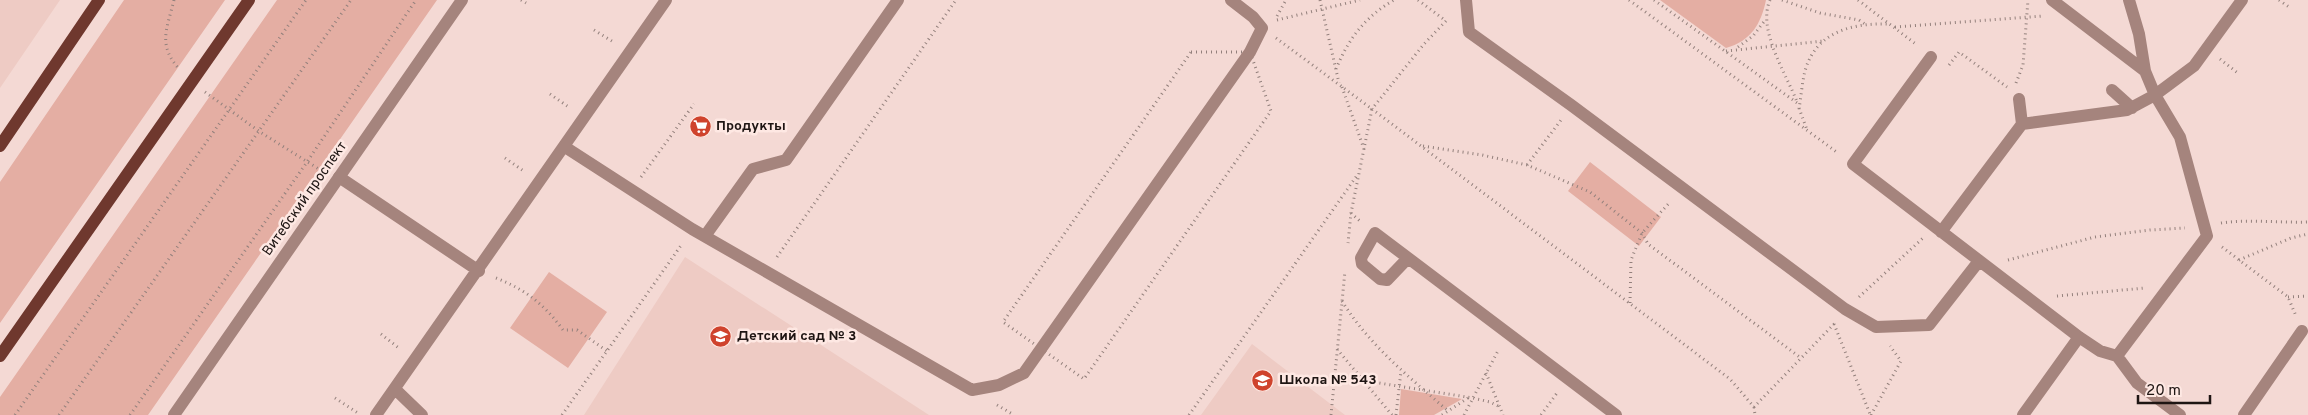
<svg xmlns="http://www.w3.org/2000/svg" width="2308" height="415" font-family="Overpass,sans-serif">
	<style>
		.built { fill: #eecbc4 }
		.green { fill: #e4aea3 }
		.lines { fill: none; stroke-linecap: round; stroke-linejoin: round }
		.path { stroke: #93807c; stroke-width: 3; stroke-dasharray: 1 4; stroke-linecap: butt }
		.lane { stroke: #a5847d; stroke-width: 12 }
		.street { stroke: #a5847d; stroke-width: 12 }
		.primary { stroke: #6f382e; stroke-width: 12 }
		.labels { text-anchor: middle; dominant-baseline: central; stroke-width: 5; stroke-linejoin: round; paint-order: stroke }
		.poi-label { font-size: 14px; font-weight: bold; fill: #1e1513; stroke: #fee8e3; text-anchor: start }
		.street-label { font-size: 14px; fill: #1e1513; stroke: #fee8e3 }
	</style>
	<rect width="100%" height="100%" fill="#f4d9d4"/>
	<path class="built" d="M 0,0 L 60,0 L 0,88 Z
		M 685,257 L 929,415 L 584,415 Z
		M 1252,344 L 1345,415 L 1201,415 Z"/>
	<path class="green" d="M 124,0 L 225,0 L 0,323 L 0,182 Z
		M 277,0 L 437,0 L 148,415 L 0,415 L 0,397 Z
		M 1660,0 L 1766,0 C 1761,24 1751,41 1726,48 Z
		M 1590,162 L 1661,217 L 1639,246 L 1568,191 Z
		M 549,272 L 607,312 L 568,368 L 510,328 Z
		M 1401,389 L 1462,399 L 1434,415 L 1399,415 Z"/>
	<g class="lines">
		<path class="path" d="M 174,0 C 167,29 157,45 180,70
			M 521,0 L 526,3
			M 1320,0 L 1339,83
			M 1418,0 L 1446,21 L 1424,44 L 1372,109 L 1730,379 L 1754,407 L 1835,323
			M 1629,0 L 1838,153
			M 1654,0 L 1800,105
			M 1770,0 C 1757,30 1786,73 1797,102
			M 1782,0 L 1820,13 L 1859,20 L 1865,24
			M 1858,0 L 1917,45
			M 2279,0 L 2289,7
			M 1277,16 L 1286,0
			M 1277,20 L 1360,0
			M 1895,27 L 2043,16
			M 594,30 L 615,43
			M 1276,38 L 1372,109 L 1351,213 L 1348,243
			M 1738,47 L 1753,36 L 1766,19
			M 1726,51 L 1824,41
			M 1191,52 L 1250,52 L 1271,111 L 1084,379 L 1003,322 Z
			M 2220,59 L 2239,74
			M 1949,65 L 1959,52 L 2007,87
			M 1336,69 C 1349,38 1365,17 1394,0
			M 2016,83 L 2023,65 L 2028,0
			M 1342,87 L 1364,149
			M 205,92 L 260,132 L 322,171
			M 550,94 L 570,108
			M 1799,108 L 1807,130
			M 1799,109 C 1801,97 1802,83 1805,71 C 1816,31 1853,23 1889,24
			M 1423,146 L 1482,155 L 1527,165 L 1590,192 L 1642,233 L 1648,244 L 1801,358
			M 505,158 L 525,172
			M 1527,165 L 1561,120
			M 641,177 L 694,104
			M 1351,213 L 1361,222
			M 2221,223 C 2250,219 2279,223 2308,222
			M 2222,247 L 2288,297 L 2296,316
			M 777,257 L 956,0
			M 2008,260 L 2095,237 L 2150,230 L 2185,228
			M 2239,260 L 2291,238 L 2308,234
			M 496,278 C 526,290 544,304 563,330 L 577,330 L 607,351
			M 2057,296 L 2145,288
			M 1859,297 L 1923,238
			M 2288,297 L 2308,296
			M 1342,301 C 1369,345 1408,376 1447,410
			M 1630,303 L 1631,260 L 1642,233 L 1670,202
			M 1834,324 L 1870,414
			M 381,334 L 400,349
			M 1337,349 L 1392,415
			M 1486,373 L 1503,415
			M 1335,376 L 1473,398 L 1490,402 L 1500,407
			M 335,398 L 358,413
			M 997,405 L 1014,415
			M 1754,407 L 1755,415
			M 15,415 L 306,0
			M 59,415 L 351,0
			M 130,415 L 307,162 L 416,0
			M 562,415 L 682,244
			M 1189,415 L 1358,174
			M 1331,415 L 1345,271
			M 1396,415 L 1401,371
			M 1442,415 L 1468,398
			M 1464,415 L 1499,349
			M 1541,415 L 1557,393
			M 1871,415 L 1901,361 L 1890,346"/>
		<path class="lane" d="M 1466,0 L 1469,32 L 1571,105 L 1845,309 L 1876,327 L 1929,325 L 1979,261
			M 2052,0 L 2145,71
			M 1931,57 L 1853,164 L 2079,337 L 2100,351 L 2117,356 L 2137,383 L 2180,415
			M 2112,90 L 2132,108
			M 2019,99 L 2022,124
			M 565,147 L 692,229 L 972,390 L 999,385 L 1024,373 L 1250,52 L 1262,28 L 1253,17 L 1231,0
			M 339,177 L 479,271
			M 1941,232 L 2022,124 L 2127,110 L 2155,95 L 2194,66 L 2242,0
			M 705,236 L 753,169 L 786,160 L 898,0
			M 1408,258 L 1387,280 L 1380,279 L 1362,264 L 1361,258 L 1375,233 L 1616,415
			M 2117,356 L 2207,236 L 2180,137 L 2155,95 L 2145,71 L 2139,34 L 2129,0
			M 395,389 L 422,415
			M 376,415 L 666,0
			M 2023,415 L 2079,337
			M 2244,415 L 2302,331"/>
		<path class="street" d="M 174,415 L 462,0"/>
		<path class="primary" d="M 0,146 L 99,0
			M 0,356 L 249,0"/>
	</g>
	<defs>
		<symbol id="supermarket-disc" viewBox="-11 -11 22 22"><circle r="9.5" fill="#cf432d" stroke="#fee8e3"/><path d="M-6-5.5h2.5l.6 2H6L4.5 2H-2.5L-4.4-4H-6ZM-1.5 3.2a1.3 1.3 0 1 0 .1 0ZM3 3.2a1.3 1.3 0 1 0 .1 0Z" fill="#fff"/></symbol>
		<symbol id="school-disc" viewBox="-11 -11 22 22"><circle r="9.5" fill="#cf432d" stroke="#fee8e3"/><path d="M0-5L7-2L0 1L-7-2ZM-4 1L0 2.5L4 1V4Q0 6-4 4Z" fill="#fff"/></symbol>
	</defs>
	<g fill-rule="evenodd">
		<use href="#supermarket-disc" x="688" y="114" width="25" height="25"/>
		<use href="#school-disc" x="708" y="324" width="25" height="25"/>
		<use href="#school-disc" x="1250" y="368" width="25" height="25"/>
	</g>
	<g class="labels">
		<g class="poi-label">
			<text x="716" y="126">Продукты</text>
			<text x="737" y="336">Детский сад № 3</text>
			<text x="1279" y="380">Школа № 543</text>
		</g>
		<g class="street-label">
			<text transform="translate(305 199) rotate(-55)">Витебский проспект</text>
		</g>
	</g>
	<path d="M2138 395v8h72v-8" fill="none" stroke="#1e1513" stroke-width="2.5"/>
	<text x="2146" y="395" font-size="15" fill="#1e1513" stroke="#fee8e3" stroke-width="4" paint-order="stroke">20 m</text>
</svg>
